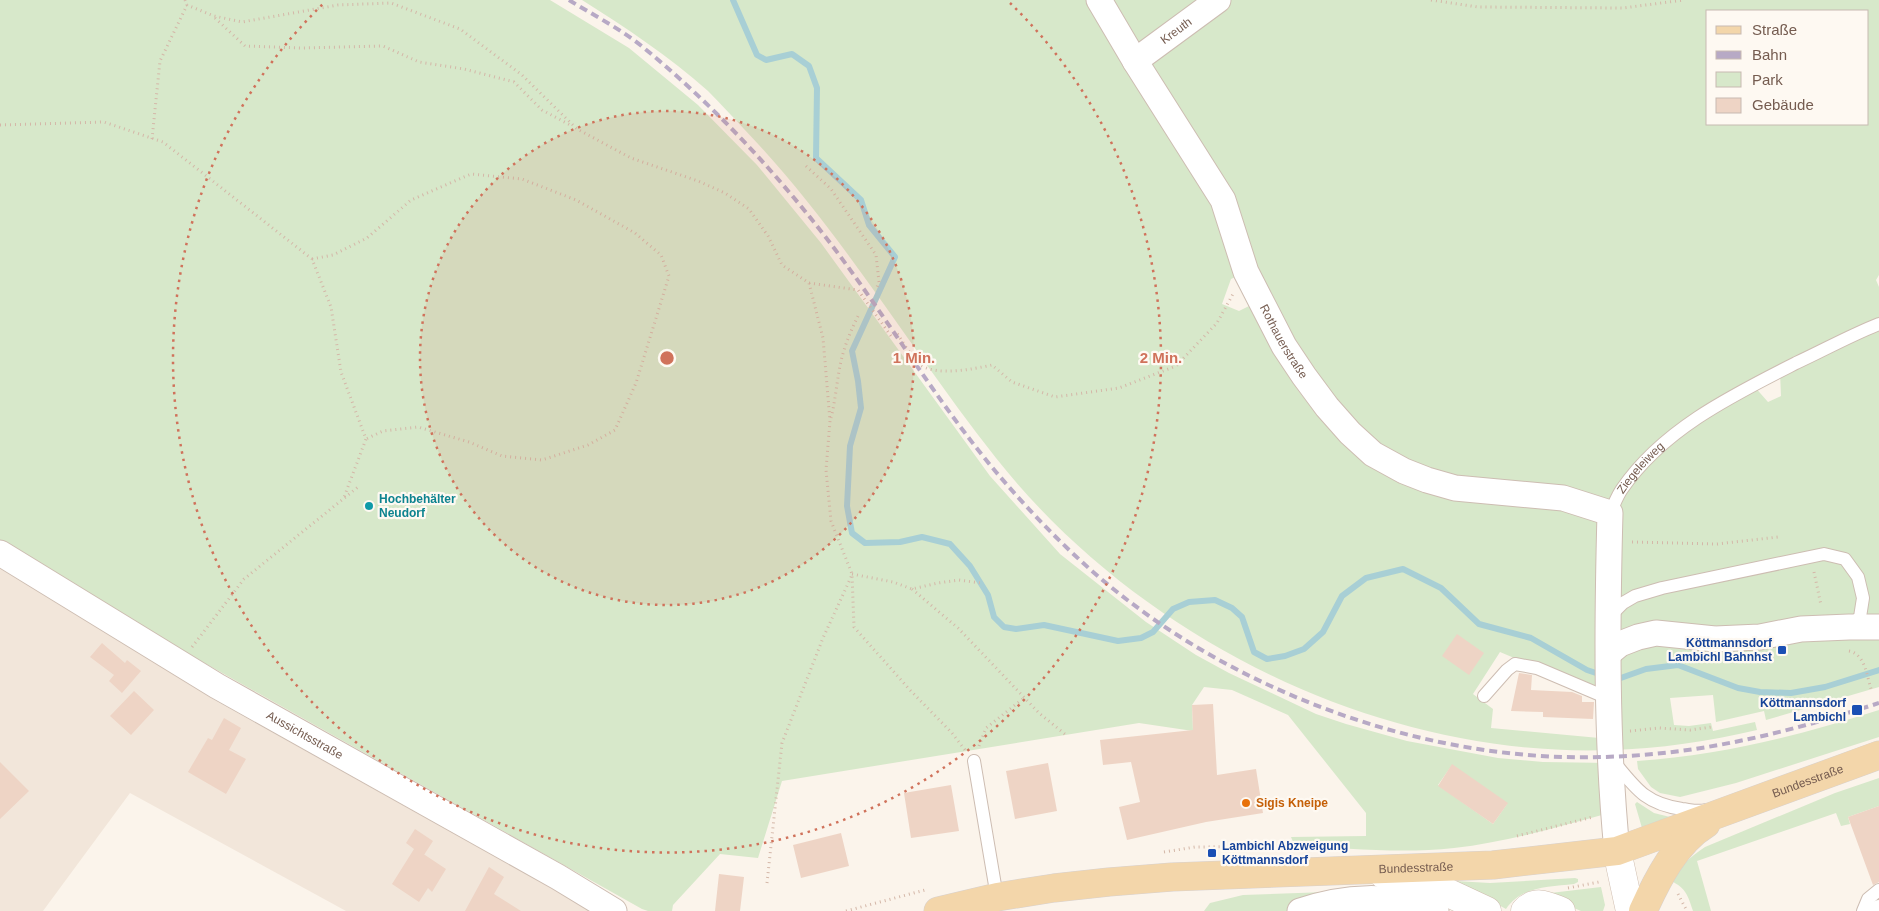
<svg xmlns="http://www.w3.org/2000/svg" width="1879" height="911" font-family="Arial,sans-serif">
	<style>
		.residential { fill: #f2e6da }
		.green { fill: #d7e8ca; fill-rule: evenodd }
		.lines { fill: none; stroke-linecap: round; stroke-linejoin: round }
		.stream { stroke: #a8cfd5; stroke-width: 6 }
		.building { fill: #eed4c5 }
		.service-casing { stroke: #cdbdb2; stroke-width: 14 }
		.minor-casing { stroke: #cdbdb2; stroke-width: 27 }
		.secondary-casing { stroke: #cfbdaf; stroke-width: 29 }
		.primary-casing { stroke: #d8d1ce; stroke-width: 29 }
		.path { stroke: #d4b7a8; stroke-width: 3; stroke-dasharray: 1 4; stroke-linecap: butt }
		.service { stroke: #fff; stroke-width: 12 }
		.minor { stroke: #fff; stroke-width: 25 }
		.secondary { stroke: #fff; stroke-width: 28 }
		.primary { stroke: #f3d6aa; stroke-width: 28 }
		.rail { stroke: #b7a9c5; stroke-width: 4; stroke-dasharray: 8 5; stroke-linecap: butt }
		.ring { fill: none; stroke: #d0725b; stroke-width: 2.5; stroke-dasharray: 2.5 5 }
		.culture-dot { fill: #0f9aa8; stroke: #fef9f2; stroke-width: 2 }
		.transit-dot { fill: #1a4fb4; stroke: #fef9f2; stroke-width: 2 }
		.food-dot { fill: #e8710a; stroke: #fef9f2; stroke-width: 2 }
		.labels { text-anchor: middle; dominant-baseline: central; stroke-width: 4.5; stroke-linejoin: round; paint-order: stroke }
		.street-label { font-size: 12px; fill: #755c50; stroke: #fef9f2 }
		.culture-label { font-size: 12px; font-weight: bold; fill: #0d838f; stroke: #fef9f2; text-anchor: start }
		.transit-label { font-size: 12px; font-weight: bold; fill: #164399; stroke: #fef9f2; text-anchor: end }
		.food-label { font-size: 12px; font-weight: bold; fill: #c56008; stroke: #fef9f2; text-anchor: start }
		.centre { fill: #d0725b; stroke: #fef9f2; stroke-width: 2.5 }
		.ring-label { font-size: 15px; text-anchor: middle; font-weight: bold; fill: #d0725b; stroke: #fef9f2; stroke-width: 4.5; stroke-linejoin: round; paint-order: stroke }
	</style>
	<rect width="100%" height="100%" fill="#fbf4eb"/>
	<path class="residential" d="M 0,567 L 216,701 L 593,911 L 346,911 L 130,793 L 43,911 L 0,911 Z"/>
	<path class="green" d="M 0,0 L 550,0 L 629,48 L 698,105 L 757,165 L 821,243 L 990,476 L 1060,554 L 1146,622 L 1196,655 L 1229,673 L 1316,714 L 1346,724 L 1407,741 L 1498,758 L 1543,762 L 1610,763 L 1613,812 C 1561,826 1508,842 1454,848 C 1401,854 1347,848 1295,846 L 1291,837 L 1366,836 L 1366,813 L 1288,715 L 1232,690 L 1204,687 L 1192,705 L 1193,731 L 1139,723 L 782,781 L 758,858 L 720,854 L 673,905 L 672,911 L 648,911 L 642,909 L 73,589 L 0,543 ZM 1452,765 L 1507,804 L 1493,824 L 1438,785 Z
		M 582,0 L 1879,0 L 1879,275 L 1876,280 L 1879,287 L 1879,687 L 1766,720 L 1764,711 L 1716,722 L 1713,695 L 1670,698 L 1674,725 L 1689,726 L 1711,723 L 1713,731 L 1755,722 L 1757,730 C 1709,741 1659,749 1610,750 C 1379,758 1138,638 996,458 C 910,349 840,229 744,129 C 732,116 720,103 708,91 C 669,56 626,28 582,0 ZM 1708,11 L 1868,11 L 1868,124 L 1708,124 ZM 1246,272 L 1322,382 L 1353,421 L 1381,445 L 1431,471 L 1317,415 L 1297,389 L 1251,305 L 1239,311 L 1222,304 L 1231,279 ZM 1780,372 L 1781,396 L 1768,402 L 1753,385 ZM 1500,652 L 1610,699 L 1610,739 L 1491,728 L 1493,709 L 1473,694 Z
		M 1879,710 L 1879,737 L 1736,783 L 1680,797 L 1660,793 L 1651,787 L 1638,769 L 1637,761 C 1723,755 1797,736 1879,710 Z
		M 1879,778 L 1879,806 L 1848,817 L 1850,824 L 1841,826 L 1836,813 L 1697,861 L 1711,911 L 1693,911 C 1688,896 1686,888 1671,881 C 1680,866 1690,857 1705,847 L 1835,793 Z
		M 1637,802 L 1654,813 L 1670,817 L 1642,828 L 1635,804 Z
		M 1575,878 L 1578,879 L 1578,882 L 1574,884 C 1549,887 1522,886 1506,909 L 1455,881 L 1490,883 Z
		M 1601,887 L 1605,905 L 1603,911 L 1581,911 L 1542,894 Z
		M 1327,892 L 1300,911 L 1204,911 L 1210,903 L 1243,895 Z"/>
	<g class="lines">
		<path class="stream" d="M 733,0 L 757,55 L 766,60 L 792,54 L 809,66 L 817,88 L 816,158 L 861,200 L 869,225 L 895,257 L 852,351 L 858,381 L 861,408 L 850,446 L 847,506 L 852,533 L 865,543 L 900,542 L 922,537 L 950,544 L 970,566 L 988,595 L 994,617 L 1004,627 L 1016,629 L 1044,625 L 1118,641 L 1141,638 L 1153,632 L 1173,609 L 1189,602 L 1215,600 L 1232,608 L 1242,617 L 1254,652 L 1267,659 L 1285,656 L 1304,649 L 1323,632 L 1342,596 L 1366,578 L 1403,569 L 1441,588 L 1479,624 L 1531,638 L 1587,670 L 1602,675
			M 1618,679 L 1646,669 L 1678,665 L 1738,688 L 1760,692 L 1791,693 L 1825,687 L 1879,670"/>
	</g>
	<path class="building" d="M 1457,634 L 1484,653 L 1469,675 L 1442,656 Z
		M 102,643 L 125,663 L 127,660 L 141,671 L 122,693 L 109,681 L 114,675 L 90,657 Z
		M 1519,673 L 1532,675 L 1531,690 L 1572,692 L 1582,696 L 1582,702 L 1594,702 L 1593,719 L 1543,717 L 1543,712 L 1511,711 Z
		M 134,691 L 154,710 L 131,735 L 110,716 Z
		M 1213,704 L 1217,775 L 1256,769 L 1263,813 L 1206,822 L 1127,840 L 1119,807 L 1140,802 L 1131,762 L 1103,765 L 1100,740 L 1193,730 L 1192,705 Z
		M 224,718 L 241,728 L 229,750 L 246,759 L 226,794 L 188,772 L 208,738 L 212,740 Z
		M 0,762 L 29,791 L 0,819 Z
		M 1048,763 L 1057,811 L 1015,819 L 1006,771 Z
		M 1452,764 L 1508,803 L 1493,824 L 1438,786 Z
		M 951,785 L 959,831 L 911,838 L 904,793 Z
		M 1879,806 L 1879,882 L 1873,885 L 1848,817 Z
		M 415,829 L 433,841 L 424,855 L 419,851 L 446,869 L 432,892 L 428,888 L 419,902 L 392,884 L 414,849 L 406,843 Z
		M 841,833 L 849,866 L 801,878 L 793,845 Z
		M 489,867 L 504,877 L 494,894 L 521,911 L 465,911 Z
		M 719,874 L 744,877 L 740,911 L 715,911 Z"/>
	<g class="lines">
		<defs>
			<g id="service">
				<path id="s1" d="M 1610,513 C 1614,505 1617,496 1622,489 C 1663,429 1733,395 1796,363 C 1824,350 1851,335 1879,324"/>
				<path d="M 1609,617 L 1623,603 L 1635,596 L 1662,588 L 1824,554 L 1845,559 L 1858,577 L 1863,598 L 1860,617 L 1851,625"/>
				<path d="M 1484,696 L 1507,670 L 1515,664 L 1537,668 L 1610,699"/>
				<path d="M 974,761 L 997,897"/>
				<path d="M 1614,762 C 1636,789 1646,804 1682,809 C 1691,810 1698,812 1706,810"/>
				<path d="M 1863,911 L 1868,899 L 1879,890"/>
				<path d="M 1865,911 L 1879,906"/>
			</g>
			<g id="minor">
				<path id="s2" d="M 1099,0 L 1135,61 L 1223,200 L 1246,272 L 1284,346 L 1304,376 L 1327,407 L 1350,433 L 1373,454 L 1404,471 L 1427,480 L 1455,488 L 1563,498 L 1610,513 C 1607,625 1606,739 1617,851"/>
				<path id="s3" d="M 1135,61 L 1218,0"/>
				<path id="s4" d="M 0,553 L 217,686 L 558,877 L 614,911"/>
				<path d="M 1609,653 L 1620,644 L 1638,637 L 1656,633 L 1715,639 L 1760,637 L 1801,629 L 1849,627 L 1879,627"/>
				<path d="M 1300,911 C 1344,896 1392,893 1436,911"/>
			</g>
			<path id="secondary" d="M 1617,851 L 1630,911
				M 1383,874 L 1427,883 L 1487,911
				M 1525,911 C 1536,899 1548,906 1561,911"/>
			<g id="primary">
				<path id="s5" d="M 938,911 L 997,897 L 1054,888 L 1109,882 L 1172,877 L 1493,865 L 1617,851 L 1879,755"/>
				<path d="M 1643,911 C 1657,880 1676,842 1706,824"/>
			</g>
		</defs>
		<use href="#service" class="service-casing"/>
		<use href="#minor" class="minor-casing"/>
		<use href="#secondary" class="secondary-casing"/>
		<use href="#primary" class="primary-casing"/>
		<path class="path" d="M 185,0 L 187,5 L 214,16 L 242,22 L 338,5 L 391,3 L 460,29 L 522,75 L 577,129 L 631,158 L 698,181 L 725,193 L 749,209 L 768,236 L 782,265 L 809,283 L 823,338 L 830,421 L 826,470 L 831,521 L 852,574 L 854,627 L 909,689 L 952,733 L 965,750
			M 1431,0 L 1478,7 L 1623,8 L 1684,0
			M 215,18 L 245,46 L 301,48 L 383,46 L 419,62 L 464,69 L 514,82 L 542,110 L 572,126
			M 0,125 L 104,122 L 163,142 L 312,259 L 331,307 L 341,372 L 366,439 L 343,500
			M 152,139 L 160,61 L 187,5
			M 806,166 L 831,189 L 876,255 L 879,282 L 877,287
			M 312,259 L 333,255 L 367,238 L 411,200 L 471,174 L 522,179 L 576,200 L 635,233 L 661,255 L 669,276 L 636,383 L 615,430 L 588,445 L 542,460 L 502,456 L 469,442 L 418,427 L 383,431 L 366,439
			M 809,283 L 858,290 L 891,336 L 896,332 C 901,339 913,359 919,364 C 936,377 973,369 992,365 L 1012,382 L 1055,397 L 1119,388 L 1176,366 L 1217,323 L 1233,294
			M 831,418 C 836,398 837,377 842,357 C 846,342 852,328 859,314
			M 1632,542 L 1717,544 L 1778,537
			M 1814,572 L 1821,605
			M 852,574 L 893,582 L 912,589 L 938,583 L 959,580 L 981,583
			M 912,589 L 958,628 L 1039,713 L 1066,735
			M 192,647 L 244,579 L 358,487
			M 1849,651 C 1865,654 1867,676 1871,689
			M 1630,731 L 1659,728 L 1690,730 L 1712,727
			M 979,746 L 986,728 L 1024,698
			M 1517,836 L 1593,817
			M 1164,852 L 1195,847 L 1307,846
			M 767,883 L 782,743 L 823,638 L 852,575
			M 1568,888 L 1599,882
			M 1678,894 L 1687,911
			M 846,911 L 925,890"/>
		<use href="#service" class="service"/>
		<use href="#minor" class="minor"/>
		<use href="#secondary" class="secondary"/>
		<use href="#primary" class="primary"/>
		<path class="rail" d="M 569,0 C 593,15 621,29 644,48 C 711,103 771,167 824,235 C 884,312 933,397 996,472 C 1035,518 1082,566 1130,602 C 1260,701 1437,762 1601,757 C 1698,755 1787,733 1879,703"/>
	</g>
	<circle cx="667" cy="358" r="247" fill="#d0725b" fill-opacity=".12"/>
	<g class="ring">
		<circle cx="667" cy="358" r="247"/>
		<path d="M1010 3A494 494 0 1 1 324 3"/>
	</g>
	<circle class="culture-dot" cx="369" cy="506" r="5"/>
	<g class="transit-dot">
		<rect x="1777" y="645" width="10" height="10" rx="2.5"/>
		<rect x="1851" y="704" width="12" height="12" rx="2.5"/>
		<rect x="1207" y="848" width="10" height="10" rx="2.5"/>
	</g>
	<circle class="food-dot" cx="1246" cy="803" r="5"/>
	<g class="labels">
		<g class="street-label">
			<text stroke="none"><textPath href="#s3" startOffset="51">Kreuth</textPath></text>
			<text stroke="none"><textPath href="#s2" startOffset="390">Rothauerstraße</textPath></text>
			<text stroke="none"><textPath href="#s1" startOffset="55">Ziegeleiweg</textPath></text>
			<text stroke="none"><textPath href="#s4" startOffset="355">Aussichtsstraße</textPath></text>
			<text stroke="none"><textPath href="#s5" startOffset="886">Bundesstraße</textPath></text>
			<text stroke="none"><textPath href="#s5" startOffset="481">Bundesstraße</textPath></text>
		</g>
		<g class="culture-label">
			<text x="379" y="499">Hochbehälter<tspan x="379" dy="14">Neudorf</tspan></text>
		</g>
		<g class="transit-label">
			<text x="1772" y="643">Köttmannsdorf<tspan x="1772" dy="14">Lambichl Bahnhst</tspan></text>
			<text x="1846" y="703">Köttmannsdorf<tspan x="1846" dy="14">Lambichl</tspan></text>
			<text x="1222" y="846" text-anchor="start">Lambichl Abzweigung<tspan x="1222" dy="14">Köttmannsdorf</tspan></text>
		</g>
		<g class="food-label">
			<text x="1256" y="803">Sigis Kneipe</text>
		</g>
	</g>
	<circle cx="667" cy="358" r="8" class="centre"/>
	<g class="ring-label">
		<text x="914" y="363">1 Min.</text>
		<text x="1161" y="363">2 Min.</text>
	</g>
	<rect x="1706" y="10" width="162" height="115" fill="#fef9f2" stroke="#c7bab1"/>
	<rect x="1716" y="26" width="25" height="8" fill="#f3d6aa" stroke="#c7bab1"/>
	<text x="1752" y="35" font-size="15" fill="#755c50">Straße</text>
	<rect x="1716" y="51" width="25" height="8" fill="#b7a9c5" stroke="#c7bab1"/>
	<text x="1752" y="60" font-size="15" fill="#755c50">Bahn</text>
	<rect x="1716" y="72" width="25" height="15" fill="#d7e8ca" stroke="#c7bab1"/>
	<text x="1752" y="85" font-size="15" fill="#755c50">Park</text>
	<rect x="1716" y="98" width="25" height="15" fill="#eed4c5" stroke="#c7bab1"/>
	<text x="1752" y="110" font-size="15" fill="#755c50">Gebäude</text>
</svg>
